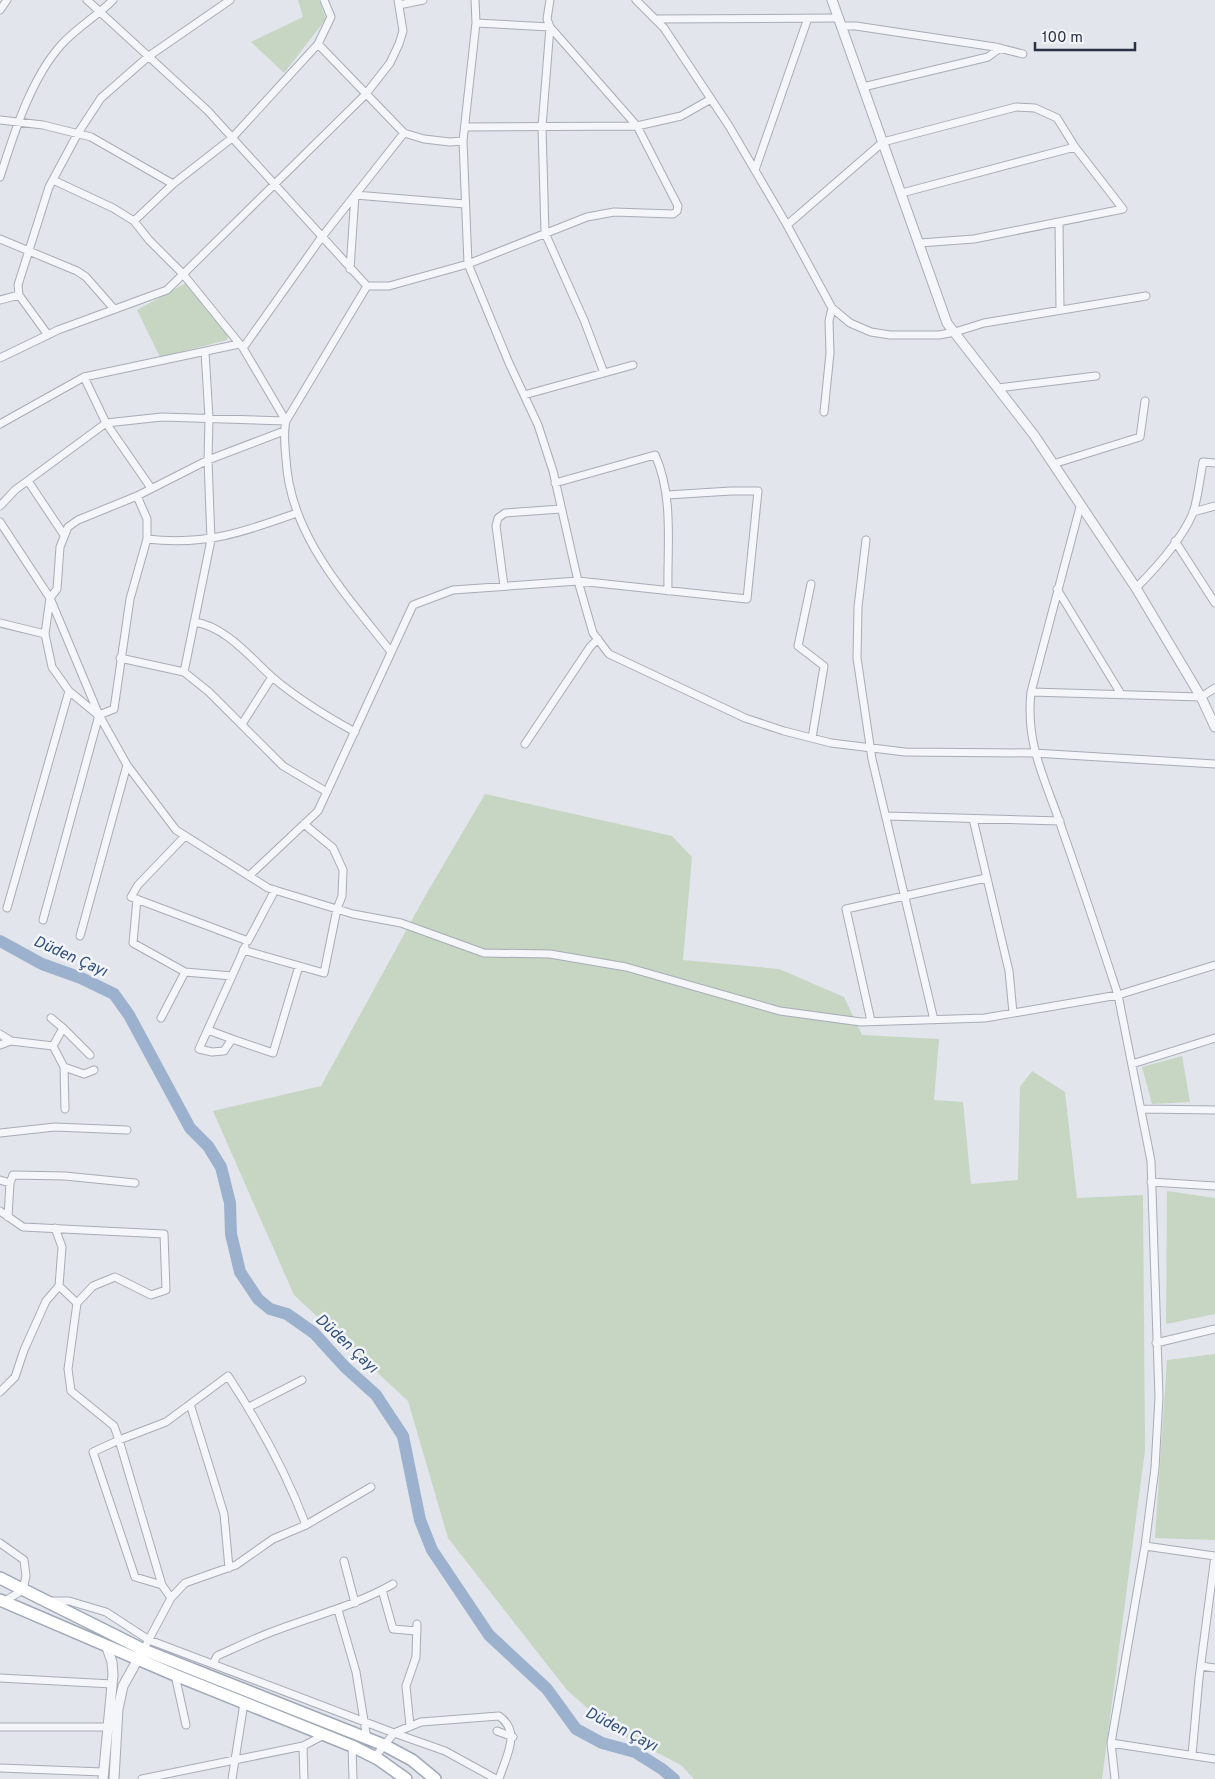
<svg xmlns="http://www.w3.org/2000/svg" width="1215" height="1779" font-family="Overpass,sans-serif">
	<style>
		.green { fill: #c7d5c3 }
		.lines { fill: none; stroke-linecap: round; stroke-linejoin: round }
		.river { stroke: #9bb1cd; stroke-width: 12 }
		.minor-casing { stroke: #a7acb6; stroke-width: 9 }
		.tertiary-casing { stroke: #a7acb6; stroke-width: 11 }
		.primary-casing { stroke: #a1a9b8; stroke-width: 14 }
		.minor { stroke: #f5f6f9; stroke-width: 7 }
		.tertiary { stroke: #f5f6f9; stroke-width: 9 }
		.primary { stroke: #fff; stroke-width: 11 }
		.labels { text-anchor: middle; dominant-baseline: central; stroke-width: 5; stroke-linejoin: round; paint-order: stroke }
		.water-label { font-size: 16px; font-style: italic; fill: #314f7b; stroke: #f2f4f8 }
	</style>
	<rect width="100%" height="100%" fill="#e2e5eb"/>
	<path class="green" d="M 298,0 L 319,0 L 326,19 L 284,73 L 251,42 L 303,17 Z
		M 186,283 L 228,336 L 227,340 L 160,357 L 137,310 Z
		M 485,794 L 672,836 L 692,857 L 683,960 L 779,969 L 844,997 L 862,1035 L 939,1039 L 934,1100 L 963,1102 L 971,1184 L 1018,1180 L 1020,1087 L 1032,1071 L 1065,1092 L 1077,1198 L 1143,1195 L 1145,1450 L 1102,1779 L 694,1779 L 681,1765 L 611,1729 L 567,1690 L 448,1538 L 408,1401 L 294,1295 L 213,1111 L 321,1086 L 424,898 Z
		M 1182,1056 L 1190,1102 L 1152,1104 L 1142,1067 Z
		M 1167,1191 L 1215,1198 L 1215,1314 L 1166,1324 Z
		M 1215,1354 L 1215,1540 L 1155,1538 L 1167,1360 Z"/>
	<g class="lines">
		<path class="river" d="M 0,941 L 42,964 L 81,978 L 114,994 L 129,1015 L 190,1128 L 208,1146 L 221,1167 L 230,1203 L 231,1234 L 240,1272 L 258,1299 L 270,1309 L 287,1314 L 314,1333 L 345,1367 L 376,1395 L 403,1436 L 420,1520 L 432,1550 L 489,1635 L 547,1689 L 576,1729 L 602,1743 L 635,1752 L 662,1769 L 674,1779"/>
		<defs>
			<path id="minor" d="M 87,0 L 208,111 L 367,286 L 389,286 L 468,264 L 587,217 L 614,212 L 673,214 L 677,211 L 678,206 L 637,126 L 550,27 L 547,19 L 550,0
				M 475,0 L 476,23 L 463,141 L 468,264 L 509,363 L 538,425 L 553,471 L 578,581 L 593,633 L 609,654 L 745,718 L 784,731 L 831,743 L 905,752 L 1034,753 L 1215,764
				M 636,0 L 664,28 L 729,126 L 787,225 L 832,308 L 850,323 L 871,332 L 890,335 L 939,335 L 955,332 L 984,323 L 1146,296
				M 399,5 L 423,0
				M 0,10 L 7,0
				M 655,19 L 838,18
				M 476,23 L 550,27 L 542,127 L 545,233 L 584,320 L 604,373
				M 841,26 L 856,26 L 995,47 L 1023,54
				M 318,44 L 404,133 L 424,139 L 450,142 L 463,141
				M 863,87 L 988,57 L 1000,48
				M 0,120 L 43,125 L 91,137 L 173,184
				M 465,127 L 637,126 L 681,116 L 711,99
				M 755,170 L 808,18
				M 0,177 C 14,134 30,80 61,45 C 76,28 97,16 113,0
				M 53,180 L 113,208 L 134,221
				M 902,193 L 1075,147
				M 1059,223 L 1060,310
				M 787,225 L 883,142 L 1016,107 L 1035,108 L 1057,118 L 1075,147 L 1123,209 L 974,239 L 920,243
				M 0,239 L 77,271 L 86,277 L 114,309
				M 350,269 L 355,195 L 465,204
				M 367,286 L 286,421 C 283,434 285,446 286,459 C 290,536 346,594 391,652
				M 0,300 L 19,295
				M 48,335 L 19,295 L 18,285 L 49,187 L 78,133 L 101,98 L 149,56 L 230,0
				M 243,348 L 321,238 L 404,133
				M 0,358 L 58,330 L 167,290 L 365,95 L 390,63 L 399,44 L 403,31 L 398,0
				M 84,377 L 106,423 L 151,488
				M 998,388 L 1096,376
				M 524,395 L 633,365
				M 824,412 L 830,353 L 829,321 L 832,308
				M 286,421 L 243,348 L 183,274 L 149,240 L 134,221 L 173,184 L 232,138 L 318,44 L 331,17 L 324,0
				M 0,424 L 84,377 L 239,344
				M 1053,464 L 1140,437 L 1145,401
				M 28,481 L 64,535
				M 555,483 L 655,455 C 674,496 667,547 668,591
				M 0,506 L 15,490 L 106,423 L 162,417 L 286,421
				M 1193,512 L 1215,506
				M 0,522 L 50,598 L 99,715 L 127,765 L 176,830 L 268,888 L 353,914 L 401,923 L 484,953 L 550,954 L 626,967 L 780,1011 L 861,1022 L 985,1018 L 1118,995 C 1100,940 1082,886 1063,832 C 1047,782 1025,747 1031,692 L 1080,507
				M 147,539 C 205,546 244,532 297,513
				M 866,540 L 858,607 L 857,658 L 872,759 L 934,1020
				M 1175,541 L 1215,603
				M 811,584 L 798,646 L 824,666 L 812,738
				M 504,586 L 496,526 L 498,518 L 505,513 L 561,509
				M 1136,588 C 1157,567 1181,541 1193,513 C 1198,497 1200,478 1203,462 L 1215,463
				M 1057,589 L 1121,694
				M 194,622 C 225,626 250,657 271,676 C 296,698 326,716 355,732
				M 0,623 L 45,634
				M 120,658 L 184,672 L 209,692 L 283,766 L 327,792
				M 184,672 L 211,540 L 208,460 L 209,418 L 205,352
				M 1031,692 L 1201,697 L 1215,688
				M 98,715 L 69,691 L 52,667 L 45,634 L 50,598 L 57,589 L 60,547 L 68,527 L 78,520 L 137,496 L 208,460 L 284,431
				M 99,715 L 114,709 L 130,599 L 147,539 L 147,519 L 137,496
				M 242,724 L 272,677
				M 525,744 L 590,647 L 598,639
				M 887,816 L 1060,821
				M 973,819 L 1009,971 L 1013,1013
				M 185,836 L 138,885 L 131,897 L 248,941 L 275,890
				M 249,876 L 318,811 L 413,605 L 453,590 L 578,581 L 747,599 L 758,491 L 731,491 L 667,495
				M 137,899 L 133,943 L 185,972 L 232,976 L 245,947
				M 7,908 L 69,691
				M 43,920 L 99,715
				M 80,936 L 127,765
				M 243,950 L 324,973 L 337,909 L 342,896 L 343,870 L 333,848 L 304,824
				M 232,976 L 199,1049 L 212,1052 L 224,1051 L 232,1039 L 273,1053 L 299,966
				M 51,1018 L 63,1028
				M 161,1018 L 185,972
				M 871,1021 L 846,909 L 986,878
				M 208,1030 L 232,1039
				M 0,1034 L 11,1041 L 0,1045
				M 11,1041 L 53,1046 L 64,1067 L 84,1074 L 94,1070
				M 53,1046 L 63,1028 L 90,1055
				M 1132,1064 L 1215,1038
				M 64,1067 L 65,1109
				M 1142,1109 L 1215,1110
				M 0,1133 L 55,1127 L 127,1130
				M 0,1180 L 10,1183 L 13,1175 L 65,1176 L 135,1183
				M 1151,1182 L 1215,1186
				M 0,1211 L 23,1227 L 164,1234 L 166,1290 L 151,1295 L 115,1277 L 93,1286 L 77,1303
				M 8,1217 L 10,1183
				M 59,1286 L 77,1303 L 68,1369 L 71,1391 L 114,1426 L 119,1440 L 166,1422 L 228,1376 C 259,1423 286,1472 306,1525 L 371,1487
				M 1156,1343 L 1215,1329
				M 0,1392 L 15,1377 L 24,1350 L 46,1301 L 59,1286 L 62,1247 L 55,1228
				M 190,1404 L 224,1514 L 229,1568
				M 249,1407 L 302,1380
				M 0,1543 L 24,1560 L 26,1576 L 23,1590 L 3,1602
				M 1145,1546 L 1215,1556 L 1199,1678 L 1192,1755
				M 344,1561 L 355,1603
				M 382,1590 L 393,1629 L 417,1631
				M 171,1598 L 185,1583 L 236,1565 L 273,1539 L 306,1525
				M 52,1601 L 69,1601 L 106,1612 L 149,1640 L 394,1733 L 421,1722 L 499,1716 C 522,1732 506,1756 499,1779
				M 338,1610 L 356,1672 L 367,1739
				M 147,1643 L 171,1598 L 162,1585 L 119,1440 L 93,1452 L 135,1577 L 162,1585
				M 213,1664 L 217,1656 C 237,1647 257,1637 277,1630 C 317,1615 356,1605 393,1584
				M 1201,1666 L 1215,1668
				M 175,1675 L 186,1725
				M 0,1678 L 112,1684
				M 410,1726 L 406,1686 L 416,1657 L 417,1624
				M 0,1727 L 108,1727
				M 497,1731 L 513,1737
				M 1111,1743 L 1215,1759
				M 303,1746 L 304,1779
				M 352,1746 L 353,1779
				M 375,1757 L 394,1733 L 445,1751 L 496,1779
				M 0,1768 L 103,1772
				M 142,1779 L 303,1746 L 324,1735
				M 232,1779 L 244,1703
				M 1115,1779 L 1111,1743 L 1145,1546 L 1155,1468 L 1159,1397 L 1151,1161 L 1118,995 L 1215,965"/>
			<path id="tertiary" d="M 832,0 L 947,323 L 1034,435 L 1136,588 L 1201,697 L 1215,727
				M 103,1779 L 113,1675 L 112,1662 L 106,1645
				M 114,1779 L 118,1709 L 123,1686 L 138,1659"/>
			<path id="primary" d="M 0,1578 L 144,1650 L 384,1745 L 412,1760 L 435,1779
				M 0,1600 L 175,1675 L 352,1746 L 378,1759 L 406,1779"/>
		</defs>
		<use href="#minor" class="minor-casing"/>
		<use href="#tertiary" class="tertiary-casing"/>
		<use href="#primary" class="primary-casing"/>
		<use href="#minor" class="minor"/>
		<use href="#tertiary" class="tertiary"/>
		<use href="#primary" class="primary"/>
	</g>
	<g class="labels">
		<g class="water-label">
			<text transform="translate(70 957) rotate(24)">Düden Çayı</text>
			<text transform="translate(346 1344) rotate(43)">Düden Çayı</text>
			<text transform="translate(621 1730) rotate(27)">Düden Çayı</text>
		</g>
	</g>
	<path d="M1035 42v8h100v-8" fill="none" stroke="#293244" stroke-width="2.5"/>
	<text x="1042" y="42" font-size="15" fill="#293244" stroke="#f2f4f8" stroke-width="4" paint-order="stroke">100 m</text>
</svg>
